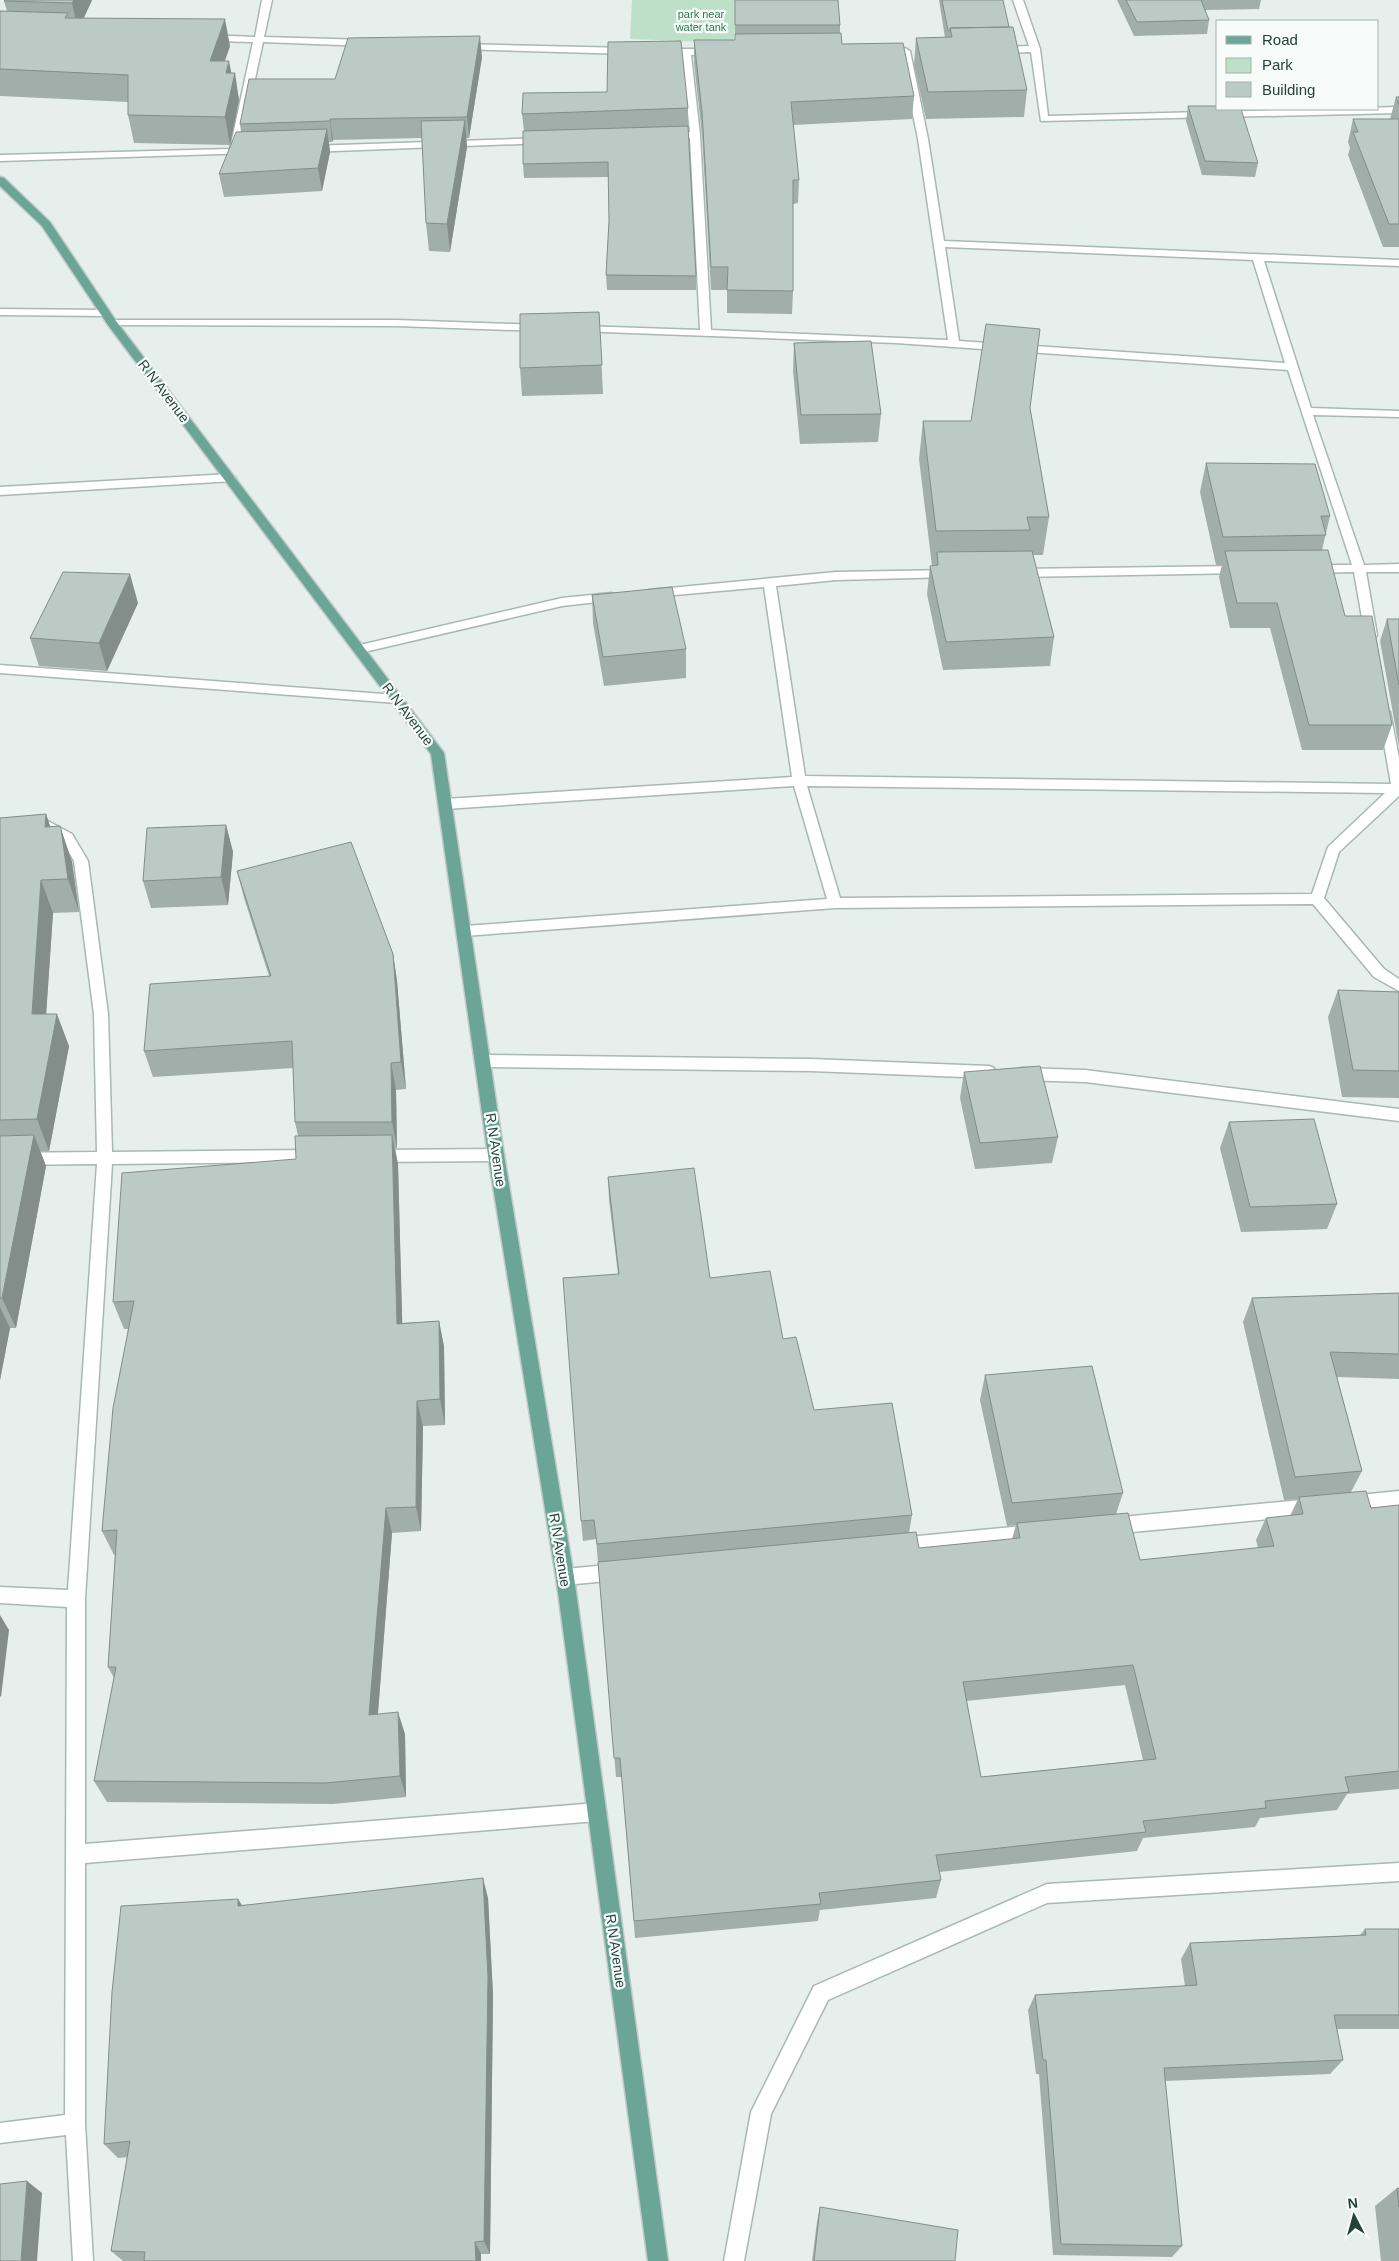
<svg xmlns="http://www.w3.org/2000/svg" width="1399" height="2261" font-family="Arial,sans-serif">
	<style>
		.green { fill: #bfe0c8 }
		.lines { fill: none; stroke-linecap: round; stroke-linejoin: round }
		.minor-casing { stroke: #a8b8b2; stroke-width: 3 }
		.major-casing { stroke: #c2cac8; stroke-width: 3 }
		.minor { fill: #fff; fill-rule: evenodd }
		.major { fill: #6aa596; fill-rule: evenodd }
		.wall { fill: #a1aea9; fill-rule: evenodd }
		.shaded-wall { fill: #838d89 }
		.building { fill: #bbcac4; stroke: #838d89; fill-rule: evenodd }
		.labels { text-anchor: middle; dominant-baseline: central; stroke-width: 4.5; stroke-linejoin: round; paint-order: stroke }
		.far-park-label { font-size: 11px; fill: #2d7a4b; stroke: #f7fbf9 }
		.street-label { font-size: 14px; fill: #24423a; stroke: #f7fbf9 }
	</style>
	<rect width="100%" height="100%" fill="#e6efeb"/>
	<path class="green" d="M 632,0 L 739,0 L 733,43 L 630,39 Z"/>
	<g class="lines">
		<defs>
			<path id="minor" d="M 262,0 L 272,0 L 264,37 L 366,40 L 371,43 L 366,46 L 263,42 L 240,148 L 251,149 L 251,153 L 0,161 L 0,155 L 230,149 L 253,42 L 209,41 L 204,38 L 209,35 L 255,37 Z
				M 1013,0 L 1023,0 L 1040,49 L 1048,116 L 1399,107 L 1399,113 L 1041,121 L 1031,52 L 999,53 L 994,50 L 999,47 L 1029,46 Z
				M 461,44 L 628,48 L 633,51 L 628,54 L 458,49 L 458,45 Z
				M 905,48 L 910,51 L 928,139 L 944,241 L 1399,260 L 1399,266 L 1264,261 L 1311,408 L 1399,411 L 1399,417 L 1313,415 L 1364,565 L 1399,564 L 1399,572 L 1366,572 L 1377,635 L 1375,638 L 1367,638 L 1365,635 L 1354,572 L 1313,573 L 1307,569 L 1313,565 L 1352,565 L 1288,370 L 896,343 L 577,331 L 576,329 L 581,326 L 700,330 L 690,138 L 669,139 L 664,136 L 669,133 L 690,132 L 682,55 L 661,55 L 656,52 L 661,49 L 713,49 L 718,52 L 716,54 L 691,55 L 700,135 L 711,330 L 948,340 L 918,139 L 900,51 ZM 945,247 L 1253,260 L 1285,363 L 959,341 Z
				M 543,138 L 548,141 L 546,143 L 309,152 L 304,149 L 309,146 Z
				M 0,309 L 105,310 L 110,313 L 105,316 L 0,315 Z
				M 112,320 L 396,320 L 541,325 L 546,328 L 541,331 L 396,326 L 108,325 L 108,321 Z
				M 230,474 L 236,478 L 234,481 L 0,495 L 0,487 Z
				M 1240,566 L 1244,567 L 1246,570 L 1244,573 L 1018,577 L 1012,573 L 1018,569 Z
				M 950,570 L 954,571 L 956,574 L 954,577 L 836,580 L 776,586 L 805,776 L 1391,784 L 1379,715 L 1385,711 L 1390,712 L 1399,758 L 1399,796 L 1339,852 L 1324,898 L 1384,969 L 1399,979 L 1399,991 L 1374,977 L 1313,904 L 835,908 L 465,936 L 460,935 L 458,931 L 460,927 L 465,926 L 827,899 L 794,786 L 445,809 L 440,807 L 438,804 L 440,801 L 445,799 L 792,777 L 764,587 L 653,597 L 647,593 L 649,590 L 836,572 ZM 807,786 L 1385,793 L 1328,847 L 1312,894 L 840,898 Z
				M 611,593 L 615,594 L 617,597 L 615,600 L 562,606 L 360,653 L 354,649 L 360,645 L 562,598 Z
				M 0,665 L 397,695 L 403,699 L 397,703 L 0,673 Z
				M 46,820 L 72,834 L 88,861 L 108,1014 L 112,1152 L 316,1150 L 321,1152 L 324,1156 L 321,1160 L 316,1162 L 112,1164 L 85,1599 L 85,1844 L 597,1803 L 604,1806 L 606,1812 L 604,1818 L 597,1821 L 85,1863 L 85,2124 L 93,2261 L 73,2261 L 66,2135 L 0,2143 L 0,2123 L 65,2115 L 67,1607 L 0,1603 L 0,1587 L 68,1590 L 97,1164 L 0,1165 L 0,1153 L 97,1152 L 94,1014 L 74,861 L 62,840 L 41,828 L 39,825 L 41,822 Z
				M 483,1055 L 811,1059 L 989,1066 L 994,1068 L 996,1072 L 994,1076 L 989,1078 L 811,1071 L 483,1067 L 478,1065 L 476,1061 L 478,1057 Z
				M 1022,1068 L 1085,1070 L 1399,1109 L 1399,1121 L 1085,1082 L 1022,1080 L 1017,1078 L 1015,1074 L 1017,1070 Z
				M 496,1149 L 501,1151 L 504,1155 L 501,1159 L 496,1161 L 376,1162 L 371,1160 L 368,1156 L 371,1152 L 376,1150 Z
				M 1399,1491 L 1399,1507 L 1350,1512 L 1344,1509 L 1342,1504 L 1344,1499 L 1350,1496 Z
				M 1313,1499 L 1319,1502 L 1321,1507 L 1319,1512 L 1313,1515 L 1111,1534 L 1105,1531 L 1102,1526 L 1105,1521 L 1111,1518 Z
				M 1034,1525 L 1040,1527 L 1043,1533 L 1040,1539 L 1034,1541 L 897,1554 L 891,1552 L 888,1546 L 891,1540 L 897,1538 Z
				M 618,1564 L 624,1566 L 627,1572 L 624,1578 L 618,1580 L 565,1585 L 559,1583 L 556,1577 L 559,1571 L 565,1569 Z
				M 1399,1863 L 1399,1881 L 1047,1903 L 828,2000 L 771,2114 L 744,2261 L 724,2261 L 751,2112 L 814,1986 L 1047,1884 Z"/>
			<path id="major" d="M 0,177 L 4,178 L 50,222 L 116,321 L 444,753 L 504,1155 L 574,1577 L 668,2261 L 648,2261 L 556,1577 L 488,1155 L 431,754 L 108,325 L 42,226 L 0,186 Z"/>
		</defs>
		<use href="#minor" class="minor-casing"/>
		<use href="#major" class="major-casing"/>
		<use href="#minor" class="minor"/>
		<use href="#major" class="major"/>
	</g>
	<path class="wall" d="M 5,0 L 92,0 L 84,18 L 230,46 L 225,61 L 231,73 L 239,100 L 230,145 L 134,143 L 128,115 L 128,102 L 0,96 L 0,11 L 7,11 L 4,1 Z
		M 735,0 L 840,25 L 840,33 L 842,44 L 914,96 L 912,119 L 793,125 L 799,180 L 798,203 L 793,204 L 793,291 L 792,314 L 727,313 L 727,290 L 711,290 L 702,135 L 694,63 L 694,40 L 735,40 Z
		M 939,0 L 1003,0 L 1009,27 L 1027,90 L 1024,117 L 926,119 L 914,65 L 916,38 L 945,38 Z
		M 1117,0 L 1261,0 L 1259,9 L 1205,10 L 1209,20 L 1207,34 L 1134,36 Z
		M 482,57 L 469,138 L 466,138 L 467,147 L 450,252 L 429,251 L 426,223 L 422,138 L 333,140 L 332,142 L 329,142 L 330,152 L 322,191 L 224,197 L 219,174 L 241,132 L 240,124 L 335,79 Z
		M 607,92 L 688,108 L 688,126 L 696,276 L 696,290 L 607,290 L 606,275 L 609,221 L 609,177 L 524,178 L 523,164 L 524,131 L 522,114 Z
		M 1396,97 L 1399,97 L 1399,247 L 1383,247 L 1348,155 L 1350,148 L 1348,142 L 1353,119 L 1390,119 Z
		M 1188,106 L 1258,163 L 1255,177 L 1202,175 L 1186,121 Z
		M 599,312 L 603,394 L 522,396 L 520,368 Z
		M 794,343 L 881,414 L 878,442 L 800,444 L 793,371 Z
		M 1030,408 L 1049,517 L 1043,555 L 1033,555 L 1054,637 L 1050,666 L 943,670 L 927,594 L 930,566 L 932,566 L 919,459 L 923,421 L 971,421 Z
		M 1206,463 L 1330,516 L 1322,550 L 1345,616 L 1392,725 L 1383,750 L 1302,750 L 1270,628 L 1230,628 L 1219,577 L 1222,565 L 1216,565 L 1200,492 Z
		M 592,595 L 686,649 L 686,678 L 604,686 L 593,623 Z
		M 138,603 L 107,671 L 39,666 L 30,638 Z
		M 1387,619 L 1399,619 L 1399,747 L 1380,641 Z
		M 46,814 L 50,826 L 61,829 L 72,862 L 79,912 L 53,913 L 46,1014 L 69,1046 L 49,1151 L 40,1151 L 46,1166 L 16,1328 L 10,1328 L 0,1380 L 0,818 Z
		M 226,825 L 233,852 L 228,905 L 151,908 L 143,881 Z
		M 237,871 L 393,954 L 397,981 L 406,1089 L 396,1090 L 397,1148 L 395,1148 L 398,1164 L 402,1323 L 439,1321 L 444,1347 L 445,1425 L 423,1426 L 421,1531 L 392,1533 L 378,1714 L 405,1734 L 406,1797 L 333,1804 L 107,1802 L 94,1781 L 114,1678 L 108,1667 L 115,1555 L 114,1555 L 102,1531 L 128,1329 L 124,1329 L 113,1302 L 296,1159 L 298,1136 L 295,1122 L 293,1068 L 153,1077 L 144,1051 L 269,976 L 244,898 Z
		M 1338,990 L 1399,992 L 1399,1098 L 1342,1097 L 1328,1017 Z
		M 964,1072 L 1058,1137 L 1052,1163 L 975,1169 L 960,1098 Z
		M 1229,1122 L 1337,1204 L 1327,1229 L 1241,1232 L 1220,1148 Z
		M 608,1177 L 710,1278 L 783,1339 L 814,1410 L 912,1515 L 909,1533 L 919,1548 L 1012,1539 L 1016,1525 L 1007,1526 L 980,1400 L 985,1375 L 1123,1493 L 1116,1514 L 1140,1560 L 1258,1548 L 1256,1540 L 1266,1518 L 1290,1516 L 1298,1499 L 1284,1500 L 1243,1322 L 1252,1298 L 1399,1293 L 1399,1379 L 1337,1377 L 1362,1471 L 1351,1492 L 1371,1508 L 1399,1505 L 1399,1789 L 1347,1794 L 1337,1810 L 1260,1818 L 1255,1827 L 1143,1838 L 1137,1851 L 939,1872 L 941,1880 L 936,1898 L 820,1910 L 818,1921 L 635,1938 L 622,1777 L 616,1777 L 596,1539 L 583,1541 L 581,1521 L 618,1274 L 609,1200 ZM 1125,1685 L 1143,1760 L 981,1777 L 966,1701 Z
		M 488,1898 L 493,1995 L 490,2254 L 481,2254 L 481,2261 L 123,2261 L 111,2251 L 128,2157 L 118,2158 L 104,2144 L 238,1899 L 242,1905 Z
		M 1365,1929 L 1399,1929 L 1399,2029 L 1337,2029 L 1343,2060 L 1330,2074 L 1165,2081 L 1182,2246 L 1172,2257 L 1053,2255 L 1039,2074 L 1036,2074 L 1028,2010 L 1035,1995 L 1185,1986 L 1181,1959 L 1190,1943 L 1360,1935 Z
		M 1397,2188 L 1399,2189 L 1399,2261 L 1381,2261 L 1375,2206 Z
		M 820,2207 L 955,2261 L 812,2261 L 817,2222 Z"/>
	<path class="shaded-wall" d="M 74,0 L 92,0 L 78,30 L 72,3 Z
		M 225,19 L 230,46 L 215,88 L 210,61 Z
		M 480,36 L 482,57 L 469,138 L 467,117 Z
		M 229,61 L 233,81 L 235,73 L 239,100 L 230,145 L 225,117 L 226,73 Z
		M 330,119 L 333,140 L 332,142 L 330,121 Z
		M 465,120 L 467,147 L 450,252 L 447,224 Z
		M 327,129 L 330,152 L 322,191 L 318,168 Z
		M 130,574 L 138,603 L 107,671 L 99,643 Z
		M 46,814 L 57,847 L 45,827 Z
		M 226,825 L 233,852 L 228,905 L 221,877 Z
		M 61,829 L 72,862 L 79,912 L 68,879 Z
		M 41,880 L 53,913 L 44,1046 L 32,1014 Z
		M 393,954 L 397,981 L 406,1089 L 401,1062 Z
		M 57,1014 L 69,1046 L 49,1151 L 37,1119 Z
		M 391,1063 L 396,1090 L 397,1148 L 392,1122 Z
		M 34,1135 L 46,1166 L 16,1328 L 2,1298 Z
		M 392,1135 L 398,1164 L 403,1350 L 397,1324 Z
		M 0,1307 L 10,1328 L 0,1380 Z
		M 439,1321 L 444,1347 L 445,1425 L 440,1399 Z
		M 417,1401 L 423,1426 L 421,1531 L 416,1507 Z
		M 386,1508 L 392,1533 L 376,1737 L 369,1715 Z
		M 0,1615 L 9,1630 L 1,1697 L 0,1696 Z
		M 398,1712 L 405,1734 L 406,1797 L 400,1776 Z
		M 483,1878 L 488,1898 L 493,1995 L 490,2254 L 484,2241 Z
		M 238,1899 L 249,1918 L 238,1906 Z
		M 27,2181 L 42,2193 L 37,2261 L 21,2261 Z
		M 475,2242 L 481,2254 L 481,2261 L 476,2261 Z"/>
	<path class="building" d="M 5,0 L 74,0 L 72,3 L 4,1 Z
		M 735,0 L 838,0 L 840,25 L 735,25 Z
		M 942,0 L 1003,0 L 1009,27 L 950,28 L 950,31 L 948,31 Z
		M 1126,0 L 1201,0 L 1209,20 L 1137,22 Z
		M 0,11 L 68,13 L 65,18 L 225,19 L 210,61 L 229,61 L 226,73 L 235,73 L 225,117 L 128,115 L 128,75 L 0,69 Z
		M 1013,27 L 1027,90 L 928,92 L 916,38 L 952,37 L 950,28 Z
		M 841,33 L 842,44 L 903,43 L 914,96 L 791,102 L 799,180 L 793,180 L 793,291 L 727,290 L 728,267 L 711,267 L 702,112 L 694,40 L 735,40 L 735,34 Z
		M 480,36 L 467,117 L 330,119 L 330,121 L 240,124 L 249,79 L 335,79 L 348,38 Z
		M 681,41 L 688,108 L 522,114 L 523,93 L 607,92 L 608,42 Z
		M 1396,97 L 1399,97 L 1399,105 Z
		M 1188,106 L 1218,106 L 1218,109 L 1241,109 L 1258,163 L 1205,161 Z
		M 1353,119 L 1399,119 L 1399,224 L 1389,224 L 1353,132 L 1358,132 Z
		M 465,120 L 447,224 L 426,223 L 421,121 Z
		M 688,126 L 696,276 L 606,275 L 609,221 L 608,162 L 523,164 L 523,131 Z
		M 327,129 L 318,168 L 219,174 L 236,132 Z
		M 599,312 L 602,365 L 520,368 L 520,314 Z
		M 986,324 L 1040,329 L 1030,408 L 1049,517 L 1027,517 L 1030,530 L 936,531 L 923,421 L 971,421 Z
		M 871,341 L 881,414 L 801,415 L 794,343 Z
		M 1206,463 L 1315,464 L 1330,516 L 1321,516 L 1326,535 L 1223,537 Z
		M 1328,550 L 1345,616 L 1372,616 L 1392,725 L 1309,725 L 1277,603 L 1237,603 L 1225,551 Z
		M 1032,551 L 1054,637 L 946,642 L 930,566 L 938,565 L 937,552 Z
		M 63,572 L 130,574 L 99,643 L 30,638 Z
		M 672,587 L 686,649 L 603,657 L 592,595 Z
		M 1387,619 L 1399,619 L 1399,685 Z
		M 46,814 L 45,827 L 60,826 L 61,829 L 68,879 L 41,880 L 32,1014 L 57,1014 L 37,1119 L 0,1120 L 0,818 Z
		M 226,825 L 221,877 L 143,881 L 147,828 Z
		M 351,842 L 393,954 L 401,1062 L 391,1063 L 392,1122 L 295,1122 L 292,1041 L 144,1051 L 150,984 L 271,976 L 237,871 Z
		M 1338,990 L 1399,992 L 1399,1071 L 1353,1070 Z
		M 1040,1066 L 1058,1137 L 980,1143 L 964,1072 Z
		M 1314,1119 L 1337,1204 L 1250,1207 L 1229,1122 Z
		M 34,1135 L 2,1298 L 0,1298 L 0,1136 Z
		M 392,1135 L 397,1324 L 439,1321 L 440,1399 L 417,1401 L 416,1507 L 386,1508 L 369,1715 L 398,1712 L 400,1776 L 325,1783 L 94,1781 L 116,1667 L 108,1667 L 117,1530 L 102,1531 L 113,1408 L 134,1301 L 113,1302 L 122,1173 L 296,1159 L 295,1136 Z
		M 694,1168 L 710,1278 L 770,1271 L 783,1339 L 796,1337 L 814,1410 L 892,1403 L 912,1515 L 597,1544 L 594,1520 L 581,1521 L 563,1278 L 619,1274 L 608,1177 Z
		M 1399,1293 L 1399,1354 L 1330,1352 L 1362,1471 L 1295,1477 L 1252,1298 Z
		M 1092,1366 L 1123,1493 L 1012,1503 L 985,1375 Z
		M 1366,1491 L 1371,1508 L 1399,1505 L 1399,1771 L 1345,1777 L 1349,1792 L 1265,1801 L 1266,1808 L 1143,1821 L 1146,1832 L 936,1855 L 941,1880 L 819,1893 L 821,1904 L 634,1921 L 620,1758 L 614,1758 L 598,1562 L 916,1532 L 919,1548 L 1020,1538 L 1017,1523 L 1128,1513 L 1140,1560 L 1274,1546 L 1266,1518 L 1303,1514 L 1299,1497 ZM 1133,1665 L 1156,1759 L 981,1777 L 963,1682 Z
		M 483,1878 L 488,1977 L 484,2241 L 475,2242 L 476,2261 L 144,2261 L 145,2252 L 111,2251 L 130,2141 L 104,2144 L 112,1992 L 121,1906 L 238,1899 L 238,1906 Z
		M 1365,1929 L 1399,1929 L 1399,2015 L 1334,2015 L 1343,2060 L 1164,2068 L 1182,2246 L 1061,2244 L 1046,2060 L 1043,2060 L 1035,1995 L 1197,1985 L 1190,1943 L 1366,1935 Z
		M 27,2181 L 21,2261 L 0,2261 L 0,2184 Z
		M 1397,2188 L 1399,2189 L 1399,2207 Z
		M 820,2207 L 958,2230 L 955,2261 L 814,2261 Z"/>
	<g class="labels">
		<g class="far-park-label">
			<text x="701" y="14">park near<tspan x="701" dy="13">water tank</tspan></text>
		</g>
		<g class="street-label">
			<text transform="translate(164 391) rotate(53)">R N Avenue</text>
			<text transform="translate(408 714) rotate(53)">R N Avenue</text>
			<text transform="translate(496 1150) rotate(82)">R N Avenue</text>
			<text transform="translate(560 1550) rotate(81)">R N Avenue</text>
			<text transform="translate(616 1951) rotate(82)">R N Avenue</text>
		</g>
	</g>
	<rect x="1216" y="20" width="162" height="90" fill="#f7fbf9" stroke="#a3b1ad"/>
	<rect x="1226" y="36" width="25" height="8" fill="#6aa596" stroke="#a3b1ad"/>
	<text x="1262" y="45" font-size="15" fill="#24423a">Road</text>
	<rect x="1226" y="58" width="25" height="15" fill="#bfe0c8" stroke="#a3b1ad"/>
	<text x="1262" y="70" font-size="15" fill="#24423a">Park</text>
	<rect x="1226" y="82" width="25" height="15" fill="#bbcac4" stroke="#a3b1ad"/>
	<text x="1262" y="95" font-size="15" fill="#24423a">Building</text>
	<g transform="translate(1354 2216) rotate(354)" stroke="#f7fbf9" stroke-width="4" paint-order="stroke">
	<path d="M0-4L9 19L0 12L-9 19Z" fill="#24423a"/>
	<text y="-8" font-size="14" font-weight="bold" text-anchor="middle" fill="#24423a">N</text>
	</g>
</svg>
